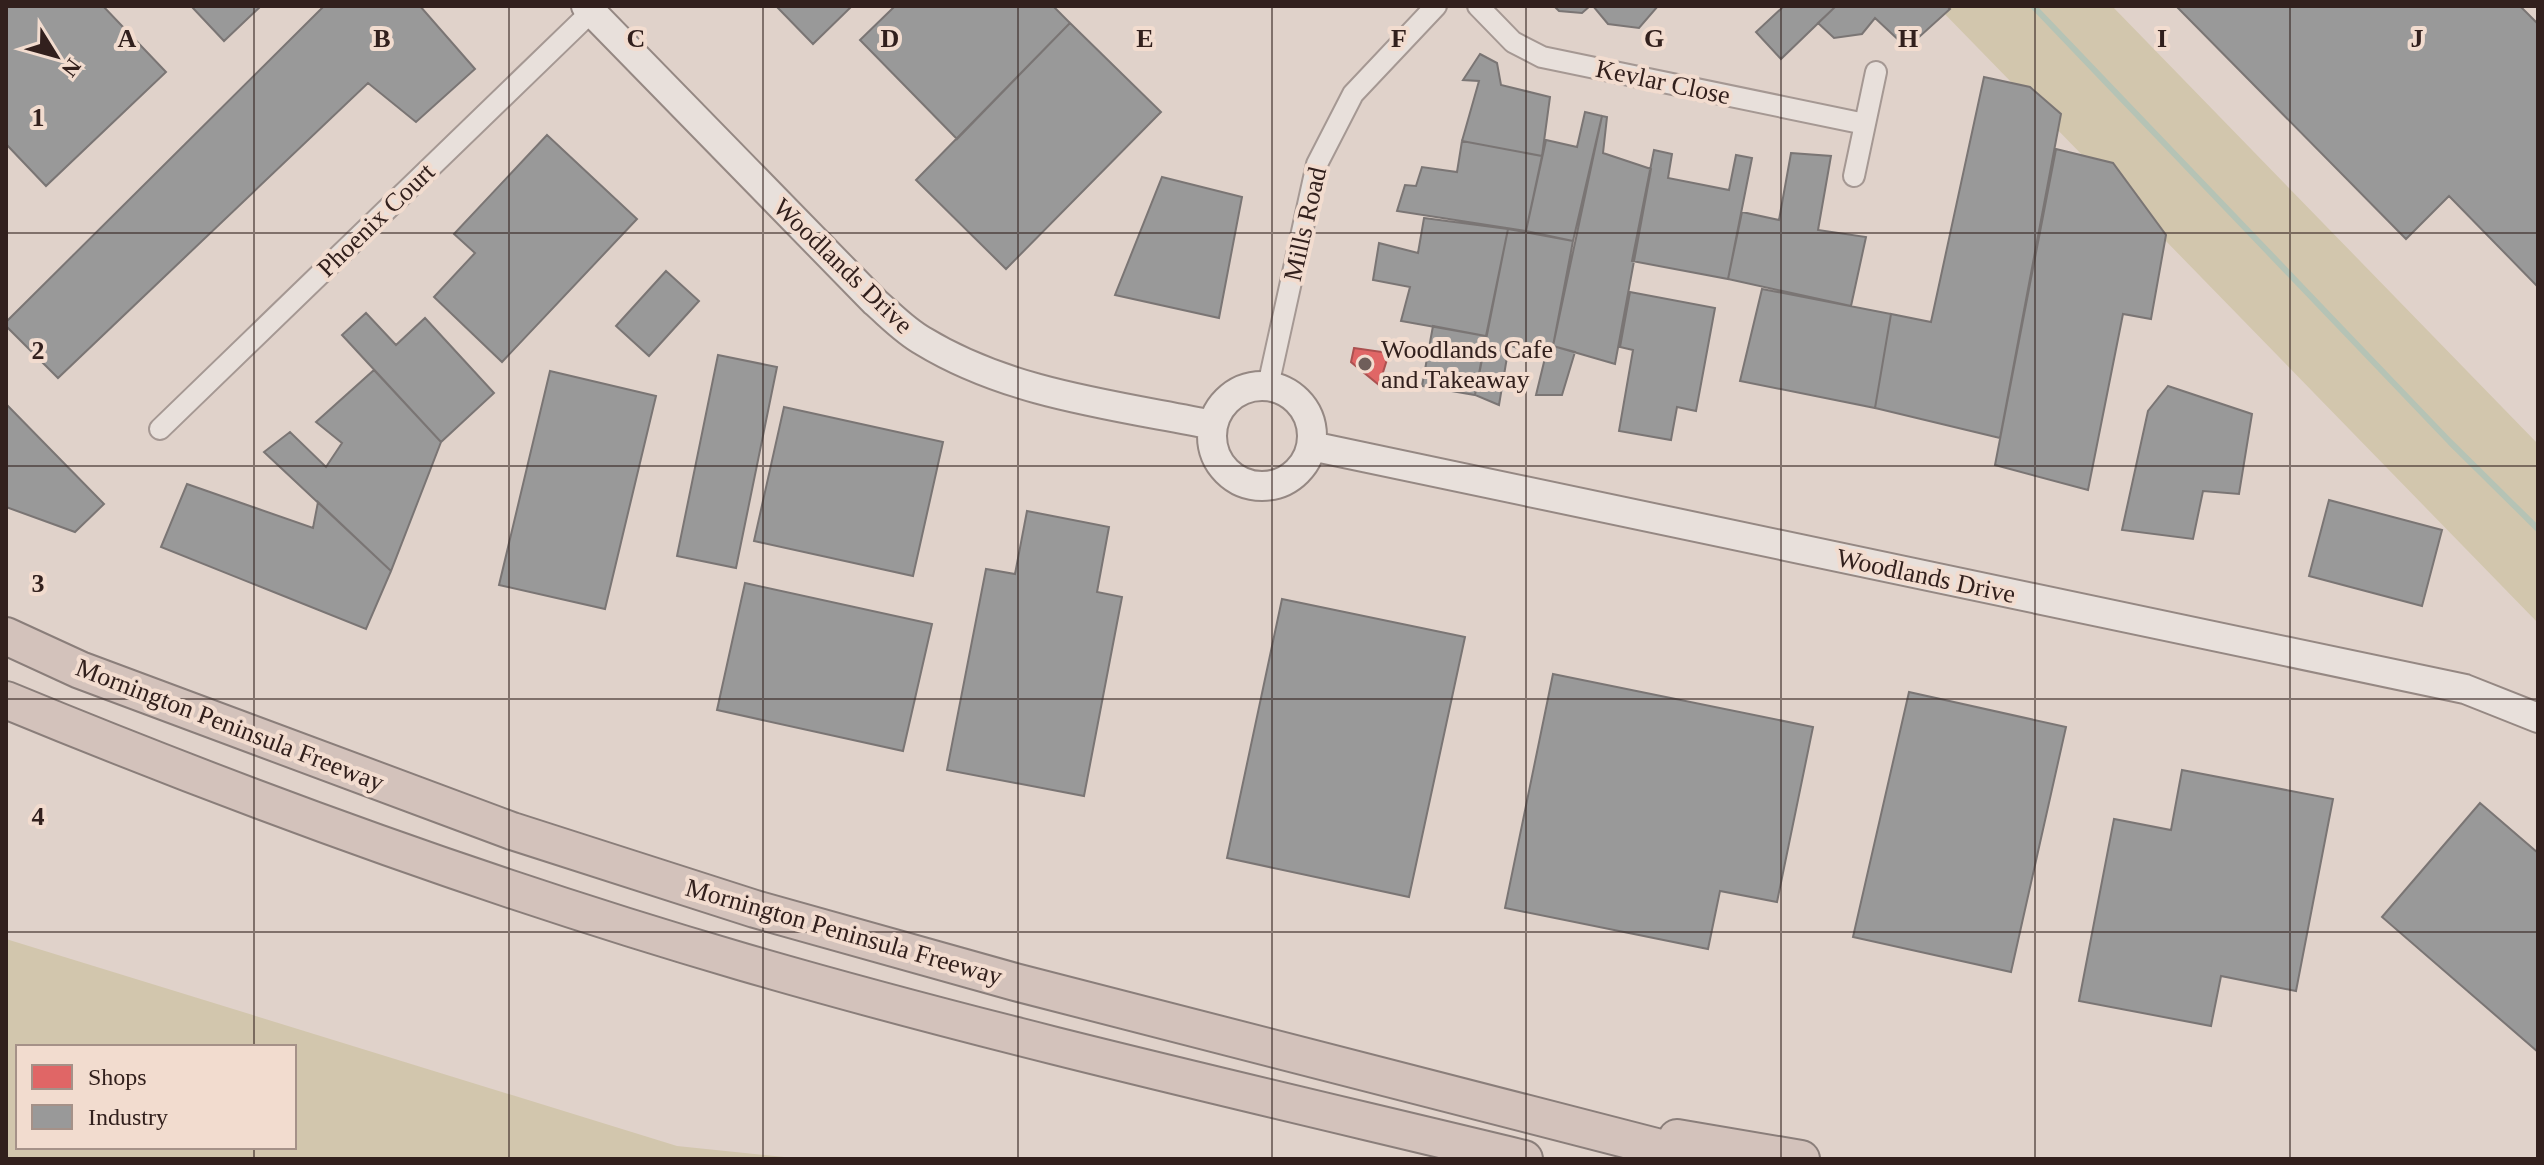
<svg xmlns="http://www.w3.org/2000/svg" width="2544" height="1165" font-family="'Times New Roman',serif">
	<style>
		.green { fill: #d2c6ad; fill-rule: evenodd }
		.shops { fill: #e06666; stroke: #ac5150; stroke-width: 2 }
		.industry { fill: #999; stroke: #7a7574; stroke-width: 2 }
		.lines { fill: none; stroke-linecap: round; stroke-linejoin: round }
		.stream { stroke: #b5c3b5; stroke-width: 6 }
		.street-casing { stroke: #a59893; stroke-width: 24 }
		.secondary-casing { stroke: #958883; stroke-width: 32 }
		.highway-casing { stroke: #8a7e7a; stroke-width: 40 }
		.street { stroke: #e8e0db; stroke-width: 20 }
		.secondary { stroke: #e8e0db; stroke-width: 28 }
		.highway { stroke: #d3c2bb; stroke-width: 36 }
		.grid { fill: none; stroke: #32201d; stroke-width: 2; stroke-opacity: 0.55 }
		.poi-dot { fill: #6f5e5a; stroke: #f2dccf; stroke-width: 3 }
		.labels { text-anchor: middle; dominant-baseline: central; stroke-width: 8; stroke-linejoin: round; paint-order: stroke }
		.street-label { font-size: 26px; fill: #32201d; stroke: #f2dccf }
		.poi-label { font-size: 26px; fill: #32201d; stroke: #f2dccf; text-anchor: start }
		.grid-label { font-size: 26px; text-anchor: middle; font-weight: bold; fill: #32201d; stroke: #f2dccf; stroke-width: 8; stroke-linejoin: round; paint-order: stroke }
	</style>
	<rect width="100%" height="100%" fill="#e0d2ca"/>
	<path class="green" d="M 1937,6 L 2112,6 L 2538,444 L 2538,623 Z
		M 6,939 L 677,1146 L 804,1159 L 6,1159 ZM 18,1047 L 294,1047 L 294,1147 L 18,1147 Z"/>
	<path class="shops" d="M 1354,348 L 1389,353 L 1379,385 L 1351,362 Z"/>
	<path class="industry" d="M 6,6 L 103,6 L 166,72 L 46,186 L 6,144 Z
		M 191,6 L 261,6 L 224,41 Z
		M 324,6 L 420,6 L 475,69 L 416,122 L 368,83 L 58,378 L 6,326 L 6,322 Z
		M 776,6 L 852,6 L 813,44 Z
		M 895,6 L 1053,6 L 1070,23 L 957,139 L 860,40 Z
		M 1554,6 L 1590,6 L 1582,13 L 1559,11 Z
		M 1593,6 L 1658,6 L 1639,28 L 1608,24 Z
		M 1784,6 L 1836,6 L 1781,59 L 1756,32 Z
		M 1836,6 L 1947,6 L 1950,9 L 1907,48 L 1875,18 L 1862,34 L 1834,38 L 1818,23 Z
		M 2176,6 L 2520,6 L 2538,24 L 2538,287 L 2449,196 L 2406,239 Z
		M 1070,23 L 1161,112 L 1006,269 L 916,180 Z
		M 1480,54 L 1497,63 L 1501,85 L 1550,97 L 1542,156 L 1462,141 L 1479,81 L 1463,80 Z
		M 1984,77 L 2030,87 L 2061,114 L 2000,438 L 1875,408 L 1891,314 L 1931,322 Z
		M 1585,112 L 1602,116 L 1573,241 L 1526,231 L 1546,140 L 1577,147 Z
		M 1602,116 L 1607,117 L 1603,153 L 1651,169 L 1615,364 L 1553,346 Z
		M 547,135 L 637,219 L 502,362 L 434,297 L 475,253 L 454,234 Z
		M 1462,141 L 1542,156 L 1526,231 L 1397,211 L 1405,185 L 1416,186 L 1422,167 L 1457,172 Z
		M 2056,149 L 2113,163 L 2166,235 L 2151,319 L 2123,314 L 2088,490 L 1995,465 Z
		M 1654,150 L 1672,154 L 1668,178 L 1729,190 L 1736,155 L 1752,158 L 1728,279 L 1632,261 Z
		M 1791,153 L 1831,156 L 1818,230 L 1866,237 L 1851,306 L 1728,279 L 1742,212 L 1779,220 Z
		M 1162,177 L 1242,197 L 1219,318 L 1115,295 Z
		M 1424,218 L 1508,229 L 1486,336 L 1401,321 L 1410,287 L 1373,280 L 1379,243 L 1418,253 Z
		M 1508,229 L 1573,241 L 1553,346 L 1545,358 L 1509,345 L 1499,405 L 1475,395 Z
		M 666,271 L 699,301 L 649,356 L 616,326 Z
		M 1762,289 L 1891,314 L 1875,408 L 1740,381 Z
		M 1630,292 L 1715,308 L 1696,411 L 1677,407 L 1671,440 L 1619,431 L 1633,350 L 1620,347 Z
		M 366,313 L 396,345 L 425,318 L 494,393 L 441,442 L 342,335 Z
		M 1433,326 L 1486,336 L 1475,395 L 1422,386 Z
		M 1553,346 L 1575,352 L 1562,395 L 1536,395 L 1545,358 Z
		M 718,355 L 777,367 L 736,568 L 677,556 Z
		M 374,370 L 441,442 L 391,571 L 264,452 L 290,432 L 326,467 L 342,443 L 316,422 Z
		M 550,371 L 656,396 L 605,609 L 499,585 Z
		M 2168,386 L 2252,414 L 2239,494 L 2203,491 L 2193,539 L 2122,530 L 2148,411 Z
		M 6,404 L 104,504 L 75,532 L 6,507 Z
		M 784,407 L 943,442 L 913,576 L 754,541 Z
		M 187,484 L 313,528 L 318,502 L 391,571 L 366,629 L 161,547 Z
		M 2329,500 L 2442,530 L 2422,606 L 2309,576 Z
		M 1027,511 L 1109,527 L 1097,592 L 1122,597 L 1084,796 L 947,770 L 986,569 L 1015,574 Z
		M 745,583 L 932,624 L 903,751 L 717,710 Z
		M 1282,599 L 1465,637 L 1409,897 L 1227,858 Z
		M 1553,674 L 1813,727 L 1777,902 L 1720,891 L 1708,949 L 1505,908 Z
		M 1909,692 L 2066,727 L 2011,972 L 1853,937 Z
		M 2182,770 L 2333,799 L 2296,991 L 2221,976 L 2211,1026 L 2079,1001 L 2114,819 L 2171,830 Z
		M 2480,803 L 2538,853 L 2538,1052 L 2382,917 Z"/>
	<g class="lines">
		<path class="stream" d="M 2033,6 L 2450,442 L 2538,529"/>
		<defs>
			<path id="street" d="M 1478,6 L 1513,42 L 1542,57 L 1865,124
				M 1854,176 L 1876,72
				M 1268,386 L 1317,164 L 1353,94 L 1436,6
				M 160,429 L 591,12"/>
			<path id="secondary" d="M 586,6 L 875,302 C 890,315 905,331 923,341 C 1010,394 1114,405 1213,425
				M1212 436a50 50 0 1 1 100 0a50 50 0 1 1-100 0Z
				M 1311,446 L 2465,689 L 2538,718"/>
			<path id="highway" d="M 6,636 L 80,670 L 512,831 L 755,909 L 1015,982 L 1703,1159
				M 6,700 C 246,799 493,889 743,962 C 1001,1037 1263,1096 1524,1159
				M 1677,1138 L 1801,1159"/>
		</defs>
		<use href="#street" class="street-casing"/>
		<use href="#secondary" class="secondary-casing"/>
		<use href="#highway" class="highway-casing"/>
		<use href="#street" class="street"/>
		<use href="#secondary" class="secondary"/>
		<use href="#highway" class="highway"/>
	</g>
	<path class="grid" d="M 254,6 L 254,1047M 509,6 L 509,1159M 763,6 L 763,1159M 1018,6 L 1018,1159M 1272,6 L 1272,1159M 1526,6 L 1526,1159M 1781,6 L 1781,1159M 2035,6 L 2035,1159M 2290,6 L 2290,1159M 6,233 L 2538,233M 6,466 L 2538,466M 6,699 L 2538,699M 6,932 L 2538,932M 254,1147 L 254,1159"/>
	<circle class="poi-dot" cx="1365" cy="364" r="8"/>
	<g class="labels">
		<g class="street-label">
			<text transform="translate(1663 82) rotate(12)">Kevlar Close</text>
			<text transform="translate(376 220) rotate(-44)">Phoenix Court</text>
			<text transform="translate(1305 224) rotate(-77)">Mills Road</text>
			<text transform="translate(843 266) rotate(44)">Woodlands Drive</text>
			<text transform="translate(1926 576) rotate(12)">Woodlands Drive</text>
			<text transform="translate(230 725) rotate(21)">Mornington Peninsula Freeway</text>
			<text transform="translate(844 932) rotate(16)">Mornington Peninsula Freeway</text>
		</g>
		<g class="poi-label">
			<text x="1381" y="349">Woodlands Cafe<tspan x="1381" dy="30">and Takeaway</tspan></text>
		</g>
	</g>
	<g class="grid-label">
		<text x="127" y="47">A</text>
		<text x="382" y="47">B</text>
		<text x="636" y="47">C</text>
		<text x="890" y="47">D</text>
		<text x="1145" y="47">E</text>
		<text x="1399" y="47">F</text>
		<text x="1654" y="47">G</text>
		<text x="1908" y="47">H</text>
		<text x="2162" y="47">I</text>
		<text x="2417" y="47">J</text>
		<text x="38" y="126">1</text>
		<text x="38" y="359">2</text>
		<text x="38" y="592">3</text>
		<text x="38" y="825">4</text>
	</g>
	<rect width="2544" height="1165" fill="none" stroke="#32201d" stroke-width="16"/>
	<rect x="16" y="1045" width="280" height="104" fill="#f2dccf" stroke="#a59188" stroke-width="2"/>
	<rect x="32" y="1065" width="40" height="24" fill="#e06666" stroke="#a59188" stroke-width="2"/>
	<text x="88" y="1085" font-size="24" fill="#32201d">Shops</text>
	<rect x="32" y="1105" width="40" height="24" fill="#999999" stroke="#a59188" stroke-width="2"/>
	<text x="88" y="1125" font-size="24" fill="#32201d">Industry</text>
	<g transform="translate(56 56) rotate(127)" stroke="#f2dccf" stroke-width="6" paint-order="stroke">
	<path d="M0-6L14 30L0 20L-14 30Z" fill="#32201d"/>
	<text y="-12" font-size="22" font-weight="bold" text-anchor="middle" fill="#32201d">N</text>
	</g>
</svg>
